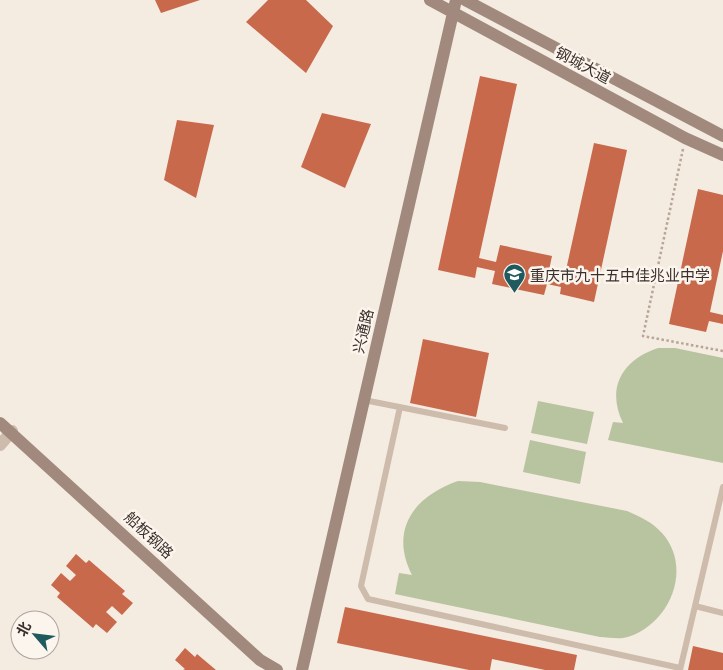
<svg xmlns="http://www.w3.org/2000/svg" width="723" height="670" font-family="Inter,'Noto Sans SC',sans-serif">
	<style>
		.green { fill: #b8c4a0 }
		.building { fill: #c8694b }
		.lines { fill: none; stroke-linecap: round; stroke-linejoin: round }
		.path { stroke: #b9a596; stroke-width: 2.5; stroke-dasharray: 2.5 2.5; stroke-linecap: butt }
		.lane { stroke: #cdbbac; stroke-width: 6 }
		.street { stroke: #cdbbac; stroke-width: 12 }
		.secondary { stroke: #a18a7d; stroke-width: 12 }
		.labels { text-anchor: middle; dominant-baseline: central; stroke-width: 5; stroke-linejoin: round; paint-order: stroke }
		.street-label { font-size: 15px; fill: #3b302b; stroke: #fbf5ee }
		.poi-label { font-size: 15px; fill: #3b302b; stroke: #fbf5ee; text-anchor: start }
	</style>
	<rect width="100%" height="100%" fill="#f4ebe1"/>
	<path class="green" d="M 658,348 L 675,348 L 723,358 L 723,463 L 608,440 L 613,422 L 623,423 C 606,388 622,360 658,348 Z
		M 538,401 L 594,412 L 587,444 L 531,433 Z
		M 530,440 L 586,452 L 580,484 L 523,472 Z
		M 458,481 L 480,482 L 627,511 C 641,517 652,522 662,533 C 695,570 667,629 623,638 C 616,639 607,637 600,637 L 395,594 L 399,573 L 412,575 C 389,530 414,496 458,481 Z"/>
	<path class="building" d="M 155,0 L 200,0 L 161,13 Z
		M 268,0 L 306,0 L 333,26 L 306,73 L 246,22 Z
		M 480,76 L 517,84 L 479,258 L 496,262 L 500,245 L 552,256 L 548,275 L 564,279 L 594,143 L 627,150 L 594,302 L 560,294 L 561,287 L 547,284 L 544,295 L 492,284 L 495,271 L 477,267 L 475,278 L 438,270 Z
		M 322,113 L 371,124 L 345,188 L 301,167 Z
		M 177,120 L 214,125 L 196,198 L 164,180 Z
		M 698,189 L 723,195 L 723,251 L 710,312 L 723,315 L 723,324 L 709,321 L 706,332 L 669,324 Z
		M 423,339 L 489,353 L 476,417 L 410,403 Z
		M 76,554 L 86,563 L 89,560 L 125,591 L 122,594 L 133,603 L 122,615 L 112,606 L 106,612 L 117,622 L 107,633 L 96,624 L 93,628 L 57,597 L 60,593 L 51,585 L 61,573 L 70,581 L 76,575 L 66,566 Z
		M 345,607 L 577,655 L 574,670 L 545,670 L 492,659 L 490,670 L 469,670 L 337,643 Z
		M 693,646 L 723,653 L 723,670 L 688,670 Z
		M 185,648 L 195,657 L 197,654 L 216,670 L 183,670 L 185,669 L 175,660 Z"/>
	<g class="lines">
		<path class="path" d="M 683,149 L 643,336 L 723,351"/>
		<path class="lane" d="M 364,400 L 505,428
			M 400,407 L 361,586 L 368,599 L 680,668
			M 695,606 L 723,613
			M 680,670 L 723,487"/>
		<path class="street" d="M 0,445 L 12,431"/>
		<path class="secondary" d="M 430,0 L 685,138 L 723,155
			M 465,0 L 723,136
			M 0,423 L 260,660 L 277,670
			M 302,670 L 456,0"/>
	</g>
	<defs>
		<symbol id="school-pin" viewBox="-11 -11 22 30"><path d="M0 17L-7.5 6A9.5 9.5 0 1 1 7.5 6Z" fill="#1f5a5e" stroke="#fbf5ee"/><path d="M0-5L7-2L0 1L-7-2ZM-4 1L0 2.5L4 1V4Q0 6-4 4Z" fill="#fff"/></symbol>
	</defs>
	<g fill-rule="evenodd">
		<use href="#school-pin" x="502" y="262" width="25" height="34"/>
	</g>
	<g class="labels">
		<g class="street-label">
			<text transform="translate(583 65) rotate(28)">钢城大道</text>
			<text transform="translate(363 331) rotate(-77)">兴通路</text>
			<text transform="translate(149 535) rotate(43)">船板钢路</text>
		</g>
		<g class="poi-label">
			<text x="530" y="275">重庆市九十五中佳兆业中学</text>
		</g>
	</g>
	<g transform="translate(35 635) rotate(298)"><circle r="24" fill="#fbf5ee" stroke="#aea6a0"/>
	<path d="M0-4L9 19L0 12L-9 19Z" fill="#1f5a5e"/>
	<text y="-8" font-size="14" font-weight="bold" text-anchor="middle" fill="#3b302b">北</text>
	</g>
</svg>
